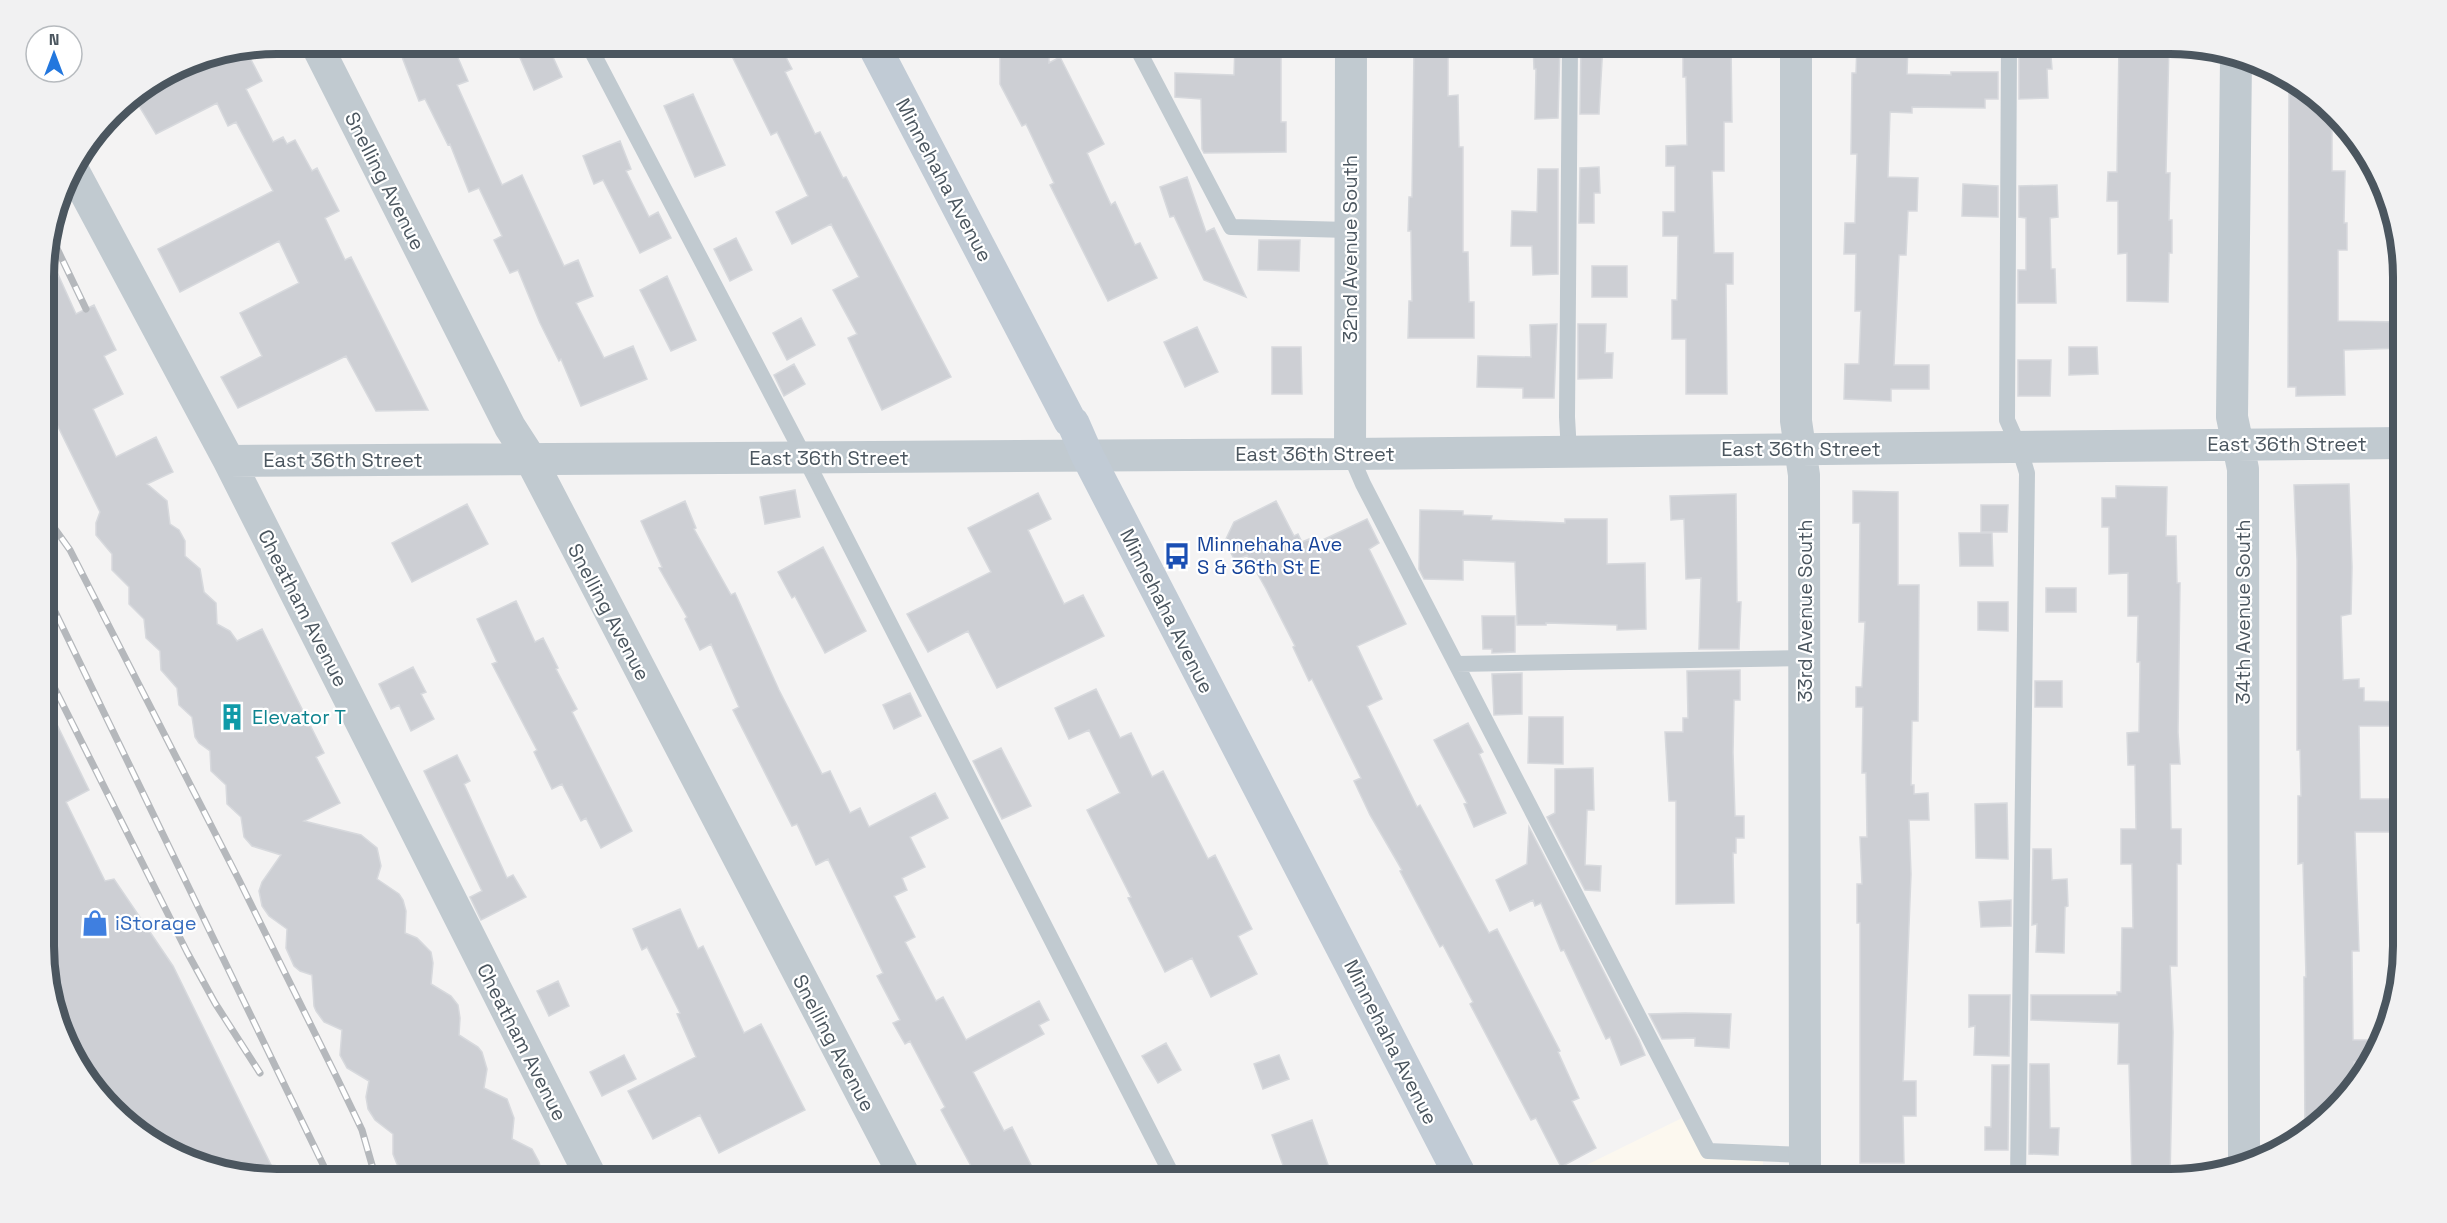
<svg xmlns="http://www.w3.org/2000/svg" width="2447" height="1223" font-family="'Space Grotesk',sans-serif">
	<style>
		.commercial { fill: #fcf8ef }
		.building { fill: #cdcfd4; stroke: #d7d9dd; stroke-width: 1.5 }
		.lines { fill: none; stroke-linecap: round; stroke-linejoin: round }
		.lane { stroke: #c1cad0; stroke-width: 16 }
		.street { stroke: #c1cad0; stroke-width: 32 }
		.secondary { stroke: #c1cbd5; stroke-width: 33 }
		.rail-casing { stroke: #b5b8bc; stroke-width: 7 }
		.rail { stroke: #fff; stroke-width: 4.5; stroke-dasharray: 14; stroke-linecap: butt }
		.labels { text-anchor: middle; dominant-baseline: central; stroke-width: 4.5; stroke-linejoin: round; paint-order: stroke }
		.street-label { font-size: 20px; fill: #4b565f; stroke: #fff }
		.transit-label { font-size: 20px; fill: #164399; stroke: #fff; text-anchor: start }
		.culture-label { font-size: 20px; fill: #0d838f; stroke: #fff; text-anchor: start }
		.shop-label { font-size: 20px; fill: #366cbe; stroke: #fff; text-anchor: start }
		.rim { fill: none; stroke: #4b565f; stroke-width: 8 }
	</style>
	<rect width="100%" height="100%" fill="#f4f3f3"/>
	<path class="commercial" d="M 1682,1118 L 1704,1155 L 1763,1157 L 1763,1179 L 1558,1179 Z"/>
	<path class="building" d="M 397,44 L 452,44 L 468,81 L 457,85 L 502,185 L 522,175 L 564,266 L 578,260 L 593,296 L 576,303 L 604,358 L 633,346 L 647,379 L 581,406 L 561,359 L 559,361 L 540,323 L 518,270 L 510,273 L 494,240 L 502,236 L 479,188 L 469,192 L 450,144 L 448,145 L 425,99 L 419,101 Z
		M 514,44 L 547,44 L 562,77 L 534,90 Z
		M 726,44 L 779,44 L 792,69 L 785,72 L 815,134 L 820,132 L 843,178 L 846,177 L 951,377 L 882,410 L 848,338 L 857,334 L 833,290 L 859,277 L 831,224 L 792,244 L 776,212 L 808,196 L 777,132 L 771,135 Z
		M 1000,44 L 1049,44 L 1049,63 L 1060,57 L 1104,144 L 1087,153 L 1111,205 L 1115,202 L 1135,245 L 1140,243 L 1157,278 L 1108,301 L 1050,185 L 1054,183 L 1026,124 L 1022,126 L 1000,84 Z
		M 1235,44 L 1281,44 L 1281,122 L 1286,122 L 1286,152 L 1204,153 L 1202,149 L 1201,99 L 1175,97 L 1175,73 L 1234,75 Z
		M 1533,44 L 1560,44 L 1558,118 L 1535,119 L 1536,69 L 1534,69 Z
		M 1581,44 L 1603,44 L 1599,114 L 1580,114 Z
		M 1683,44 L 1731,44 L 1732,122 L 1724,122 L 1724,171 L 1712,171 L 1714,253 L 1733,253 L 1733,284 L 1726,284 L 1727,394 L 1686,394 L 1686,339 L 1672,339 L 1672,300 L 1677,300 L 1678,236 L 1663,236 L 1663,212 L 1675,212 L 1675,166 L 1666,166 L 1666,146 L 1687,145 L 1686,77 L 1683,77 Z
		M 1857,44 L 1908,44 L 1907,74 L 1951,75 L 1951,72 L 1998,72 L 1998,99 L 1985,99 L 1985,108 L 1912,107 L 1912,113 L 1890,112 L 1888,177 L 1918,178 L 1917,211 L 1908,211 L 1906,255 L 1899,255 L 1894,365 L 1929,365 L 1929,389 L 1891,389 L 1891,401 L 1844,399 L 1845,364 L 1859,364 L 1861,311 L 1855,311 L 1856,254 L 1844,254 L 1845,223 L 1855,223 L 1857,154 L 1851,154 L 1852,73 L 1856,73 Z
		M 2019,44 L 2050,44 L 2052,69 L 2047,69 L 2048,98 L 2019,99 Z
		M 2119,44 L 2169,44 L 2166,173 L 2170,173 L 2169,220 L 2172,220 L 2172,253 L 2169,253 L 2168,302 L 2127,301 L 2127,253 L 2118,254 L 2118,201 L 2107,201 L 2108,172 L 2117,172 Z
		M 1414,49 L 1448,49 L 1448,96 L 1458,95 L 1459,147 L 1463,147 L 1463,252 L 1468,252 L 1469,302 L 1474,302 L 1474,338 L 1408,338 L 1409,301 L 1412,301 L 1411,231 L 1408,231 L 1409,197 L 1412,197 Z
		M 246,50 L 262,81 L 246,89 L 273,142 L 283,137 L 287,144 L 295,140 L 312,171 L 317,168 L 339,211 L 325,218 L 345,260 L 351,257 L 428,410 L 376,411 L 346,356 L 238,408 L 221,377 L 262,356 L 240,313 L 299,283 L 279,241 L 180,292 L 158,249 L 273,191 L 236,122 L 228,126 L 217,103 L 156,134 L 133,96 L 188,61 Z
		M 2289,81 L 2332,116 L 2332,171 L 2345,171 L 2344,223 L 2347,223 L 2347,250 L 2338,250 L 2338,321 L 2402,322 L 2402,348 L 2344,350 L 2345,395 L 2296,396 L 2296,387 L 2288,387 Z
		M 693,94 L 725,165 L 695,177 L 664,106 Z
		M 620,141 L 631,169 L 626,171 L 649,217 L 658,212 L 671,238 L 640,253 L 603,180 L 594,184 L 583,156 Z
		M 1599,167 L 1600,193 L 1594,193 L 1594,223 L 1579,223 L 1580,168 Z
		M 1538,169 L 1558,169 L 1558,274 L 1533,275 L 1532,246 L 1511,246 L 1512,211 L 1537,212 Z
		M 1187,177 L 1206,232 L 1214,228 L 1246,297 L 1204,280 L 1174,216 L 1170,217 L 1160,187 Z
		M 1963,184 L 1998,186 L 1998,217 L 1962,216 Z
		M 2057,185 L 2058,217 L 2050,218 L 2051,269 L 2055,269 L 2056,303 L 2018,303 L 2018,270 L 2026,270 L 2026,218 L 2019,217 L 2019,186 Z
		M 736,238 L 752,270 L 730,281 L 714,249 Z
		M 1259,240 L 1300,240 L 1299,271 L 1258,270 Z
		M 47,250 L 76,314 L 94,305 L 116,350 L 104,356 L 123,394 L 93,409 L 116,457 L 156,437 L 173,472 L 147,484 L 167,501 L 170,524 L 179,530 L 185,541 L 185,556 L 200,569 L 204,592 L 216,603 L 217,624 L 230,631 L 237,641 L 262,629 L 324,753 L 316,757 L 340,803 L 304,821 L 361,835 L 377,848 L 381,866 L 377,879 L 399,894 L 403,900 L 406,911 L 405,933 L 417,938 L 431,952 L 433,963 L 431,984 L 451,996 L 458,1005 L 460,1018 L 459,1035 L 478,1047 L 482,1052 L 487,1069 L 484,1088 L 507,1099 L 514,1118 L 512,1139 L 532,1149 L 539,1162 L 543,1179 L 411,1179 L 397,1164 L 393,1154 L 393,1134 L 375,1120 L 368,1109 L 366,1097 L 369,1081 L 347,1068 L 340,1055 L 342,1030 L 324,1022 L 316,1011 L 314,1006 L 312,975 L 300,971 L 294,966 L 286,948 L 287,929 L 269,916 L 262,906 L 259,891 L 262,882 L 281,855 L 252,846 L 244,837 L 241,817 L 227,804 L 226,785 L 211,771 L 210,751 L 199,743 L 195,737 L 192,717 L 179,705 L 177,688 L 161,670 L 160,651 L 146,638 L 144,619 L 129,604 L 129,587 L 112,570 L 112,554 L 96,535 L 96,523 L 100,512 L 44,398 L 44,261 Z
		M 1592,266 L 1627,266 L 1627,297 L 1592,297 Z
		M 667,276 L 696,340 L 671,351 L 640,290 Z
		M 801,318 L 815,345 L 787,360 L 773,333 Z
		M 1557,324 L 1554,398 L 1523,398 L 1523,388 L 1477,387 L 1478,356 L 1531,357 L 1530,325 Z
		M 1578,324 L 1606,324 L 1605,353 L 1613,353 L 1612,378 L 1578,379 Z
		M 1197,327 L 1218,372 L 1185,387 L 1164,342 Z
		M 1272,347 L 1301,347 L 1302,394 L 1272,394 Z
		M 2069,347 L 2097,347 L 2098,374 L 2069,375 Z
		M 2018,360 L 2051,360 L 2050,396 L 2018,396 Z
		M 794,364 L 805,384 L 784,396 L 774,375 Z
		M 2349,484 L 2352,567 L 2351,614 L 2341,616 L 2343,680 L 2359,679 L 2359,688 L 2364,688 L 2364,701 L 2403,702 L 2403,726 L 2359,726 L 2360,799 L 2403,799 L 2403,832 L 2355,832 L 2359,951 L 2352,951 L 2353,1040 L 2368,1040 L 2368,1062 L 2354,1062 L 2354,1087 L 2346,1100 L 2305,1136 L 2304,977 L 2306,977 L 2303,863 L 2298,864 L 2298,796 L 2301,796 L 2300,750 L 2297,750 L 2297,560 L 2294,485 Z
		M 2116,486 L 2167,487 L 2166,536 L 2176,536 L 2177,583 L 2180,583 L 2178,732 L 2180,764 L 2170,764 L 2171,829 L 2181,829 L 2181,864 L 2177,864 L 2177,966 L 2170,966 L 2173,1032 L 2170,1179 L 2132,1179 L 2129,1064 L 2118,1064 L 2119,1023 L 2031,1020 L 2031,995 L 2117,995 L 2117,992 L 2121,992 L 2122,928 L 2133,928 L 2132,864 L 2121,864 L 2121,829 L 2136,829 L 2135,765 L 2128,765 L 2127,733 L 2139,732 L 2140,662 L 2137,662 L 2138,616 L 2128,616 L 2128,573 L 2109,574 L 2109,527 L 2102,527 L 2102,498 L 2116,498 Z
		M 795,490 L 800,517 L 765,524 L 760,497 Z
		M 1853,491 L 1898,492 L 1898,585 L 1919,585 L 1918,721 L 1912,721 L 1911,785 L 1914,785 L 1914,794 L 1928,793 L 1929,820 L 1909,820 L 1911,874 L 1903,1081 L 1916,1081 L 1916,1116 L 1903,1116 L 1904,1163 L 1860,1163 L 1860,923 L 1857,923 L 1857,884 L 1862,884 L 1860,837 L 1867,837 L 1866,773 L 1862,773 L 1863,707 L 1856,707 L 1856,687 L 1862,687 L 1865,622 L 1859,622 L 1860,523 L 1853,523 Z
		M 1038,493 L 1051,519 L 1028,530 L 1064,604 L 1083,595 L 1104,636 L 997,688 L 968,631 L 928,652 L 907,614 L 991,572 L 968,528 Z
		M 1736,494 L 1737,602 L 1741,602 L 1739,649 L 1699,649 L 1701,578 L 1686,579 L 1684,519 L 1671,520 L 1670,496 Z
		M 685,501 L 696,528 L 694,529 L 731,595 L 735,593 L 779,690 L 822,774 L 830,771 L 850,813 L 860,808 L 869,827 L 935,793 L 948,818 L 910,837 L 925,867 L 902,878 L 907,890 L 894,896 L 915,937 L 905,942 L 936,1001 L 943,997 L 966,1040 L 1039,1001 L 1049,1020 L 1039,1025 L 1044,1034 L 973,1072 L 1004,1131 L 1012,1127 L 1038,1179 L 978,1179 L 941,1110 L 945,1107 L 910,1041 L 905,1044 L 893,1023 L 900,1020 L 877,976 L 883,973 L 828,859 L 816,865 L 797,824 L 792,826 L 733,710 L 739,707 L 711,644 L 700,650 L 685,619 L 687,617 L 659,568 L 662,567 L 641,521 Z
		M 1276,501 L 1294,536 L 1298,534 L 1302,542 L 1309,539 L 1312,545 L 1367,519 L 1379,543 L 1369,549 L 1406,624 L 1357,646 L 1382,699 L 1367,706 L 1417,807 L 1420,805 L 1489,933 L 1497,929 L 1560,1051 L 1558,1052 L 1579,1098 L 1572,1101 L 1596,1148 L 1561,1167 L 1536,1118 L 1531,1120 L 1470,1004 L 1473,1002 L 1443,945 L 1440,947 L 1400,871 L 1402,870 L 1370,815 L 1354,781 L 1361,778 L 1312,679 L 1309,681 L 1293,647 L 1295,646 L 1266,589 L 1247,555 L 1235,561 L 1225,541 L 1234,522 Z
		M 467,504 L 488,544 L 412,582 L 392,543 Z
		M 1981,505 L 2008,505 L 2007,532 L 1981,532 Z
		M 1420,510 L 1463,511 L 1463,515 L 1492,516 L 1491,520 L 1565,523 L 1565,519 L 1607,519 L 1607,564 L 1645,563 L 1646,629 L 1617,630 L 1617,625 L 1546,623 L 1546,625 L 1517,625 L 1515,562 L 1463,560 L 1463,580 L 1424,579 L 1419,569 Z
		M 1959,533 L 1992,533 L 1993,566 L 1960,566 Z
		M 823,547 L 866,631 L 825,653 L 795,596 L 792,598 L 778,572 Z
		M 2046,588 L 2076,588 L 2076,612 L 2046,612 Z
		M 516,601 L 535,642 L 543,638 L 558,668 L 556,669 L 577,709 L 572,712 L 632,831 L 601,848 L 586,818 L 581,821 L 562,784 L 552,789 L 534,752 L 537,750 L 492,664 L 497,662 L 477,619 Z
		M 1978,602 L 2008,602 L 2008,631 L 1978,630 Z
		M 1482,616 L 1515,616 L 1515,652 L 1492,653 L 1492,649 L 1483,649 Z
		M 413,667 L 426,692 L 421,694 L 434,719 L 411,731 L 399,705 L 391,709 L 379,684 Z
		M 1740,670 L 1740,700 L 1734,700 L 1733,752 L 1735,816 L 1744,816 L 1744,838 L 1736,838 L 1736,853 L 1733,853 L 1734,903 L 1676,904 L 1676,801 L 1669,801 L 1665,732 L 1683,732 L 1683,718 L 1688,718 L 1687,671 Z
		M 1522,673 L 1522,714 L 1494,715 L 1492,674 Z
		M 2035,681 L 2062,681 L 2062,707 L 2035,707 Z
		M 1096,689 L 1120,738 L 1131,733 L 1152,777 L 1163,771 L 1208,859 L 1215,855 L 1252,929 L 1238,936 L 1257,974 L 1211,997 L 1192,958 L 1165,972 L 1128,898 L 1131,897 L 1087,810 L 1120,793 L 1089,730 L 1069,739 L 1055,708 Z
		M 910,693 L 921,716 L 894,729 L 883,705 Z
		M 45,700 L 89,790 L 66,802 L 105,881 L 114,879 L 173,966 L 275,1173 L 248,1173 L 174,1156 L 92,1088 L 61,1036 L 46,977 Z
		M 1529,717 L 1563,717 L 1563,764 L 1528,763 Z
		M 1468,723 L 1483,752 L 1479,754 L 1506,813 L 1474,827 L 1464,804 L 1467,803 L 1434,740 Z
		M 1001,748 L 1031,806 L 1002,819 L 973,761 Z
		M 457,755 L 470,781 L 464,784 L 507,878 L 513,875 L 526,897 L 481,920 L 470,897 L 482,891 L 424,771 Z
		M 1593,768 L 1594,810 L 1587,810 L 1585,865 L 1601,866 L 1600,891 L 1585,890 L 1547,817 L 1555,813 L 1555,769 Z
		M 2007,803 L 2008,859 L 1976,858 L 1975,804 Z
		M 1529,827 L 1639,1040 L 1645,1055 L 1621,1065 L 1610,1037 L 1606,1039 L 1564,950 L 1561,951 L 1541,903 L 1535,906 L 1533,900 L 1510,911 L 1496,880 L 1527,864 Z
		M 2033,849 L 2051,849 L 2052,880 L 2067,879 L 2068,906 L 2065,907 L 2064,953 L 2036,952 L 2037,924 L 2032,925 Z
		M 2011,900 L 2011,926 L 1981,927 L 1979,902 Z
		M 680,909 L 698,949 L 703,946 L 744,1033 L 761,1024 L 805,1110 L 719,1153 L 700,1115 L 653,1139 L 628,1091 L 696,1057 L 677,1014 L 680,1013 L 647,947 L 642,950 L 633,929 Z
		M 558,981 L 569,1006 L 549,1016 L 537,991 Z
		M 1969,995 L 2010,995 L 2009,1056 L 1974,1055 L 1975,1026 L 1969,1027 Z
		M 1685,1013 L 1731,1014 L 1729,1048 L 1695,1046 L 1695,1038 L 1662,1039 L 1649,1014 Z
		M 1166,1043 L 1181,1070 L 1158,1083 L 1142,1056 Z
		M 624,1055 L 636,1079 L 602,1096 L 590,1072 Z
		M 1279,1055 L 1289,1079 L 1263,1089 L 1254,1064 Z
		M 2030,1064 L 2049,1064 L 2050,1128 L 2059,1128 L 2058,1155 L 2029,1154 Z
		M 1992,1065 L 2009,1065 L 2008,1150 L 1985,1150 L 1985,1127 L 1991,1127 Z
		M 1312,1120 L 1333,1179 L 1288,1179 L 1272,1135 Z"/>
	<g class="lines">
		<path class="lane" d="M 588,44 L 805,458 L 1174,1179
			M 1135,44 L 1231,227 L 1349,230
			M 2009,44 L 2007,420 L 2019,447 L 2027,473 L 2018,1179
			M 1569,452 L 1567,417 L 1570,44
			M 1350,454 L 1363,484 L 1708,1151 L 1805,1155
			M 1456,664 L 1805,658"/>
		<path class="street" d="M 316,44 L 510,427 L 530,458 L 906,1179
			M 1796,44 L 1796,421 L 1804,475 L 1805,1179
			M 2236,59 L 2232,417 L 2243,469 L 2244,1167
			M 72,168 L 229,461 L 592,1179
			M 1350,454 L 1351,44
			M 229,461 L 1350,454 L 2402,443"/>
		<path class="secondary" d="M 873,44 L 1070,421 L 1073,423 L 1087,455 L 1462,1179"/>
		<defs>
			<path id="rail" d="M 51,236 L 86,309
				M 45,515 L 70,550 L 239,880 L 338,1080 L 362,1130 L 376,1179
				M 45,591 L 330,1179
				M 45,669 L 187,952 L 215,1003 L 260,1073"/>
		</defs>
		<use href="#rail" class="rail-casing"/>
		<use href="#rail" class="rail"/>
	</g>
	<defs>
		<symbol id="bus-bare" viewBox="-9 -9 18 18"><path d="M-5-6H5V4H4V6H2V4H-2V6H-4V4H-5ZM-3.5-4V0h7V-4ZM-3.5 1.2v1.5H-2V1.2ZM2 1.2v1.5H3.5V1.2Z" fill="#1a4fb4" stroke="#fff" stroke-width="2.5" paint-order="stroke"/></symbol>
		<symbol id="building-bare" viewBox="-9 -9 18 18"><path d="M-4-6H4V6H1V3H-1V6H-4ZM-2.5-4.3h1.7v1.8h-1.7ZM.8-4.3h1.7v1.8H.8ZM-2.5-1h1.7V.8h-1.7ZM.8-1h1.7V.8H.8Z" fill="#0f9aa8" stroke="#fff" stroke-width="2.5" paint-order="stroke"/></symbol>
		<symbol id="shop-bare" viewBox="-9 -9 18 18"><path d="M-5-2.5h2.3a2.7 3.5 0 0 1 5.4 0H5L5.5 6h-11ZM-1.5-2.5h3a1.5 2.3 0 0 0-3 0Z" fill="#3f7fe0" stroke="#fff" stroke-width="2.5" paint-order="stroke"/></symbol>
	</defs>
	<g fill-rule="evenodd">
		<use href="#bus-bare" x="1158" y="537" width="38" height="38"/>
		<use href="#building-bare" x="213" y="698" width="38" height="38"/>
		<use href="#shop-bare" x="76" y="904" width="38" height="38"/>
	</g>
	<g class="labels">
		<g class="street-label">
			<text transform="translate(944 180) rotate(62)">Minnehaha Avenue</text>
			<text transform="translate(385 181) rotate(63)">Snelling Avenue</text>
			<text transform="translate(1350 249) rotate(-90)">32nd Avenue South</text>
			<text x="2287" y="444">East 36th Street</text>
			<text x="1801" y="449">East 36th Street</text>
			<text x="1315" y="454">East 36th Street</text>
			<text x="829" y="458">East 36th Street</text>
			<text x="343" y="460">East 36th Street</text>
			<text transform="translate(303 608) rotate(63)">Cheatham Avenue</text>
			<text transform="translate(1167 611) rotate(63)">Minnehaha Avenue</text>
			<text transform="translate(1805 611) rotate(-90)">33rd Avenue South</text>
			<text transform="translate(609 612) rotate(62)">Snelling Avenue</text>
			<text transform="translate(2243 612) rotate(-90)">34th Avenue South</text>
			<text transform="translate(522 1042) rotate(63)">Cheatham Avenue</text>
			<text transform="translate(1391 1042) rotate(63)">Minnehaha Avenue</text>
			<text transform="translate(834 1043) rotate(62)">Snelling Avenue</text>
		</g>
		<g class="transit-label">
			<text x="1197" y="544">Minnehaha Ave<tspan x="1197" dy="23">S &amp; 36th St E</tspan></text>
		</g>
		<g class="culture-label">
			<text x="252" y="717">Elevator T</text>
		</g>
		<g class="shop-label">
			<text x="115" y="923">iStorage</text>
		</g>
	</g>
	<path d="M0 0H2447V1223H0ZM277 54H2170A223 223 0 0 1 2393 277V946A223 223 0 0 1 2170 1169H277A223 223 0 0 1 54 946V277A223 223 0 0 1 277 54Z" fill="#f1f1f2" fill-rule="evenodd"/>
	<path class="rim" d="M277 54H2170A223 223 0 0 1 2393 277V946A223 223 0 0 1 2170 1169H277A223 223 0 0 1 54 946V277A223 223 0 0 1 277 54Z"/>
	<g transform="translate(54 54)"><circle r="28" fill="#ffffff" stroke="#b7bbbf" stroke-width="1.5"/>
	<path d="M0-4.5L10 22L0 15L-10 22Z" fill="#2377de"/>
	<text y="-9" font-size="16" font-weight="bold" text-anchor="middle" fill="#4b565f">N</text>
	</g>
</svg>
